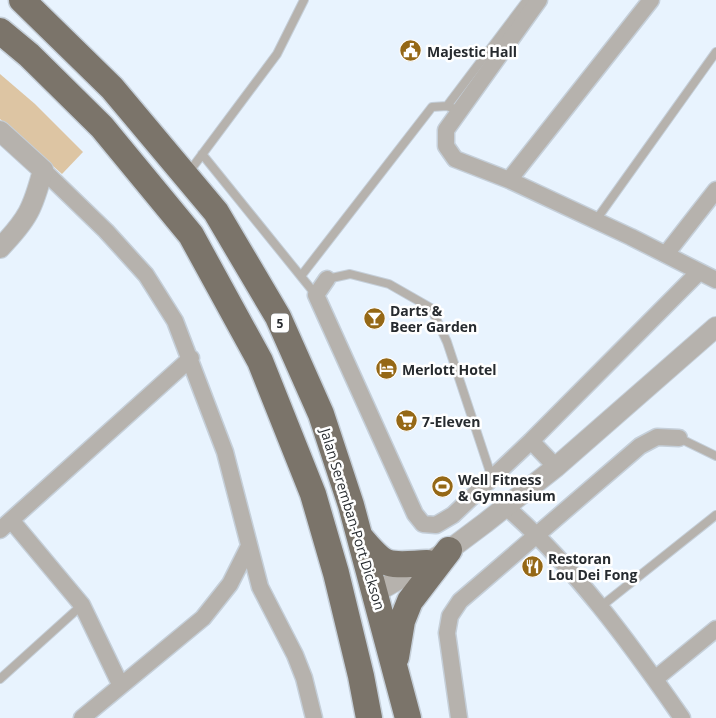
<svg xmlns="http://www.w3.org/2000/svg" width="716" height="718" font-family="'Open Sans',sans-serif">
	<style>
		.green { fill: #ddc5a3 }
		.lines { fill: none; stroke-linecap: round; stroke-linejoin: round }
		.service-casing { stroke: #c5cfd9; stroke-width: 10 }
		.minor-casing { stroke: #c5cfd9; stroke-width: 19 }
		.tertiary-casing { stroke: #c5cfd9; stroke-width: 22 }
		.trunk-casing { stroke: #c5cfd9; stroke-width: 29 }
		.service { stroke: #b6b2ad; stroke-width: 8 }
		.minor { stroke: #b6b2ad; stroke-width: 16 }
		.tertiary { stroke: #b6b2ad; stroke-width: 20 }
		.trunk { stroke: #7b746a; stroke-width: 26 }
		.labels { text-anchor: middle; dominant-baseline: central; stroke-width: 5; stroke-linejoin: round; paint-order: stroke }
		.shield { fill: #fff; stroke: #686b6d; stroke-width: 1 }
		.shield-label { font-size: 12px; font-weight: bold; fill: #272b2f }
		.poi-label { font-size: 14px; font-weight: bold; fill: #272b2f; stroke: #fff; text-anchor: start }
		.street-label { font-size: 14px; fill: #272b2f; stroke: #fff }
	</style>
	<rect width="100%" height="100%" fill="#e8f3fe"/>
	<path class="green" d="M 0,74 L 35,104 L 83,152 L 62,174 L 0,119 Z"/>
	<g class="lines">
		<defs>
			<path id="service" d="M 447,106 L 527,0
				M 202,154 L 316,295
				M 189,172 L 277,54 L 304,0
				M 596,220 L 716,52
				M 301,276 L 432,107 L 447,106 L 460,111
				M 327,279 L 350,274 L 389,284 L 431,308 L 447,342 L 492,478
				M 679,438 L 716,456
				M 599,608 L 716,515
				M 0,679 L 82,605"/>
			<path id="minor" d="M 539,0 L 446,130 L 446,146 L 455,159 L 509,180 L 631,237 L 716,280
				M 43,170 L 106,231 L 146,275 L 175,321 L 225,452 L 260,587 L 295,655 L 304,678 L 314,718
				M 509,180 L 651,0
				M 666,254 L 716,190
				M 327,279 L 316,295 L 415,514 L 423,524 L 436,525 L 453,515 L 531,441 L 699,272
				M 531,441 L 556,467
				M 505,506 C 574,566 630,643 682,718
				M 11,520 L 82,605 L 120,684
				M 0,530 L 191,358
				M 655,679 L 716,629
				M 82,718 L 203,618 L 230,584 L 249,546
				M 459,718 L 447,633 L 450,616 L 460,601 L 640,446 L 657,437 L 679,438"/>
			<path id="tertiary" d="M 0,131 L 43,170 C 33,208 28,219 0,248
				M 375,593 L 449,550 L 485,523 L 556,467 L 716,327"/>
			<path id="trunk" d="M 22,0 L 112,88 L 216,212 L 278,317 L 321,414 L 351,505 L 408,718
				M 0,31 L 29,55 L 102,127 L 191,235 L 260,361 L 313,494 L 336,573 L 361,676 L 369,718
				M 361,538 C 387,569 387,565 427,563
				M 396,657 L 402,621 L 410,601 L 449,550"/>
		</defs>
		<use href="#service" class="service-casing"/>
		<use href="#minor" class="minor-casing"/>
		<use href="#tertiary" class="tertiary-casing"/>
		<use href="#trunk" class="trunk-casing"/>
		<use href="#service" class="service"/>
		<use href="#minor" class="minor"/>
		<use href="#tertiary" class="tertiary"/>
		<use href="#trunk" class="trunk"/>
	</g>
	<defs>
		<symbol id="civic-disc" viewBox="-11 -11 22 22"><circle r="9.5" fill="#956816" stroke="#fff"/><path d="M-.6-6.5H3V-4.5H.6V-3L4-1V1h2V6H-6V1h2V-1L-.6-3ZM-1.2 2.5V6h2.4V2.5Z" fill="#fff"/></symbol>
		<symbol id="bar-disc" viewBox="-11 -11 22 22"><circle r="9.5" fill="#956816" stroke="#fff"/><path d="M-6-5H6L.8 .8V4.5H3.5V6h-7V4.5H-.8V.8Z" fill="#fff"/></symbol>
		<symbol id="hotel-disc" viewBox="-11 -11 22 22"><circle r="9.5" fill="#956816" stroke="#fff"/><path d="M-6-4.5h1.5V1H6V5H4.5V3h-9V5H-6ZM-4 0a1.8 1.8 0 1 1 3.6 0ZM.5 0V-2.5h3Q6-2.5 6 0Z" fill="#fff"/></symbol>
		<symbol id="supermarket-disc" viewBox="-11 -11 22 22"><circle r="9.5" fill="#956816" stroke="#fff"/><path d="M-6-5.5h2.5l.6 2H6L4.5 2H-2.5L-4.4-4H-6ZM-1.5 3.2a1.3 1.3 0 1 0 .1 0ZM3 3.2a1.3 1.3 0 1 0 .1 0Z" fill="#fff"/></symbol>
		<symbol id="stadium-disc" viewBox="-11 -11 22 22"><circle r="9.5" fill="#956816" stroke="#fff"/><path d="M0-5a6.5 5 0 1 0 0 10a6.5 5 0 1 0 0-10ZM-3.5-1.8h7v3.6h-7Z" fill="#fff"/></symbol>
		<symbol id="restaurant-disc" viewBox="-11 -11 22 22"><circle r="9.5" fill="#956816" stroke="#fff"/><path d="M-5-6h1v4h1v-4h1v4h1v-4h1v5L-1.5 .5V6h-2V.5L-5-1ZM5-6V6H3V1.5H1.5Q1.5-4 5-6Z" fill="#fff"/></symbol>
	</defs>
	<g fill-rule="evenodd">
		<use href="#civic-disc" x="398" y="38" width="25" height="25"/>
		<use href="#bar-disc" x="362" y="306" width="25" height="25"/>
		<use href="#hotel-disc" x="374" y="356" width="25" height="25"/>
		<use href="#supermarket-disc" x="394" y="408" width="25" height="25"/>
		<use href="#stadium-disc" x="430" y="474" width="25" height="25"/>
		<use href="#restaurant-disc" x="520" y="554" width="25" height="25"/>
	</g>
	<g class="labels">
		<rect class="shield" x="271" y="313.5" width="18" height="19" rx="4"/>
		<g class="shield-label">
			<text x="280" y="323">5</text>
		</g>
		<g class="poi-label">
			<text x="427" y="51">Majestic Hall</text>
			<text x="390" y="310">Darts &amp;<tspan x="390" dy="16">Beer Garden</tspan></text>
			<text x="402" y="369">Merlott Hotel</text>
			<text x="422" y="421">7-Eleven</text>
			<text x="458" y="479">Well Fitness<tspan x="458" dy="16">&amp; Gymnasium</tspan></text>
			<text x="548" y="558">Restoran<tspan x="548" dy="16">Lou Dei Fong</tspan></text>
		</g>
		<g class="street-label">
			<text transform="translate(353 519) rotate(73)">Jalan Seremban-Port Dickson</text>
		</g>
	</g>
</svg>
